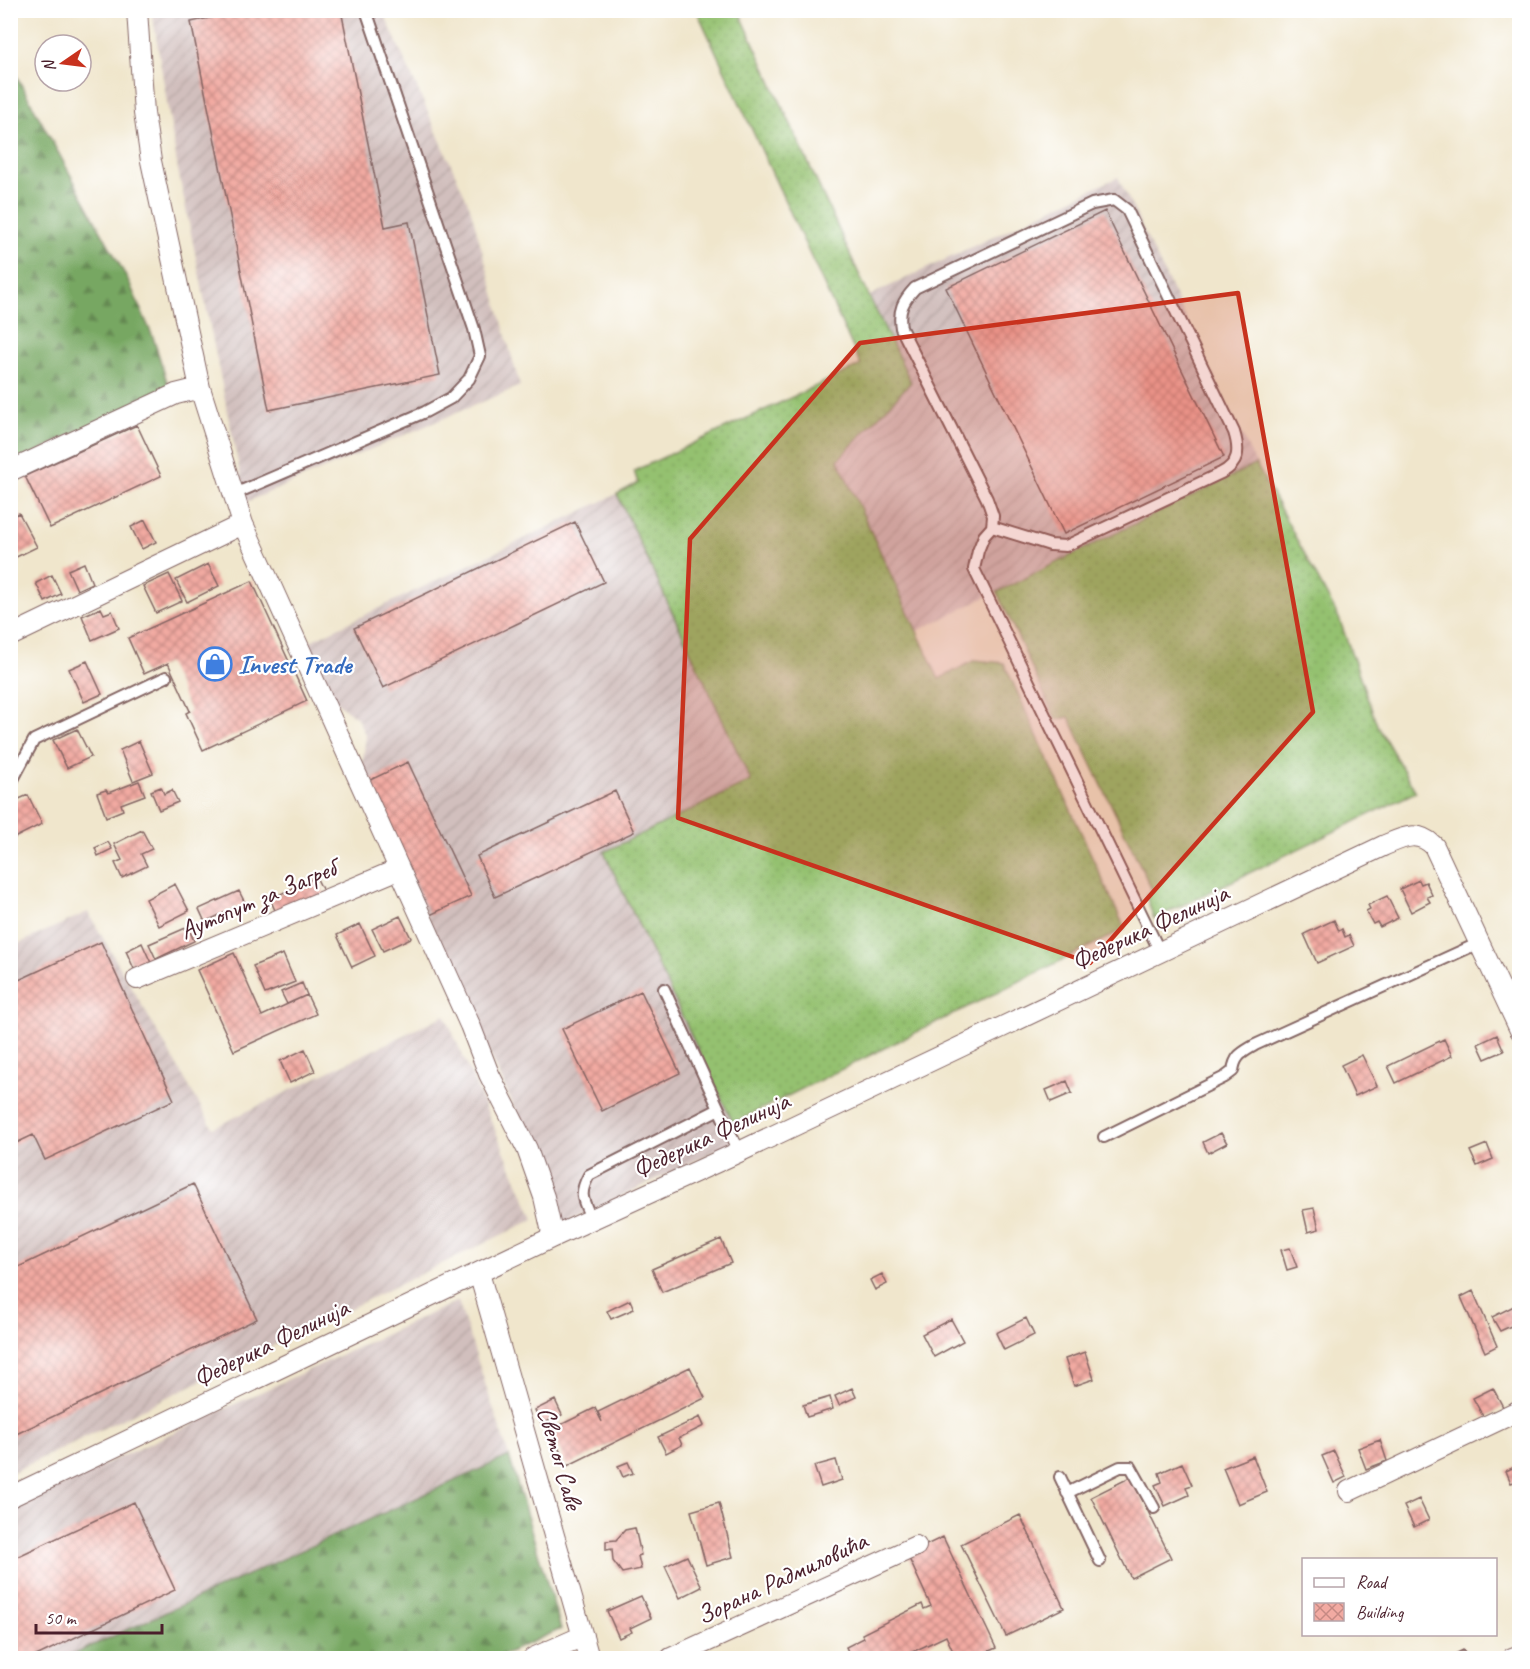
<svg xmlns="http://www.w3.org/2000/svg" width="1530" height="1669" font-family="Caveat,sans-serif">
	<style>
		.industrial { fill: url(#industrial-furrows) }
		.grass { fill: url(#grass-dots); stroke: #6f704e; stroke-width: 1.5 }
		.forest { fill: url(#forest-firs); stroke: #606346; stroke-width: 1.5 }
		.building { fill: url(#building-cross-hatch) }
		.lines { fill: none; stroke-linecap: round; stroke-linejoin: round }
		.service-casing { stroke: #846563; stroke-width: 14 }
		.minor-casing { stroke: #846563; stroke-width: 22 }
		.service { stroke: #fff; stroke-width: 10 }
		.minor { stroke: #fff; stroke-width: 20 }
		.marked { fill: #c8321e; fill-opacity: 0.2; stroke: #c8321e; stroke-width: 4.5; stroke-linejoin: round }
		.labels { text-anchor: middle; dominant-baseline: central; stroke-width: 4.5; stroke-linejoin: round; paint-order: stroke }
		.shop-label { font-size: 26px; font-weight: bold; fill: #366cbe; stroke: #fff; text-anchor: start }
		.street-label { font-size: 26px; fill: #4a1f2b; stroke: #fff }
	</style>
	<defs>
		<pattern id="industrial-furrows" width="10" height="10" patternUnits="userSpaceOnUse" patternTransform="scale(1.5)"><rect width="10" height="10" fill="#d1bfbd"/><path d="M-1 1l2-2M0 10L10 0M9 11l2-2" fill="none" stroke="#b5a4a3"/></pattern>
		<pattern id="grass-dots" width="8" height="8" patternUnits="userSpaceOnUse" patternTransform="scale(1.5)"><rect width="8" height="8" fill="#94c170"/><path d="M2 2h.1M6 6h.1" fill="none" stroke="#81a561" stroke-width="1.8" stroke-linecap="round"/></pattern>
		<pattern id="forest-firs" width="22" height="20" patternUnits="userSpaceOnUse" patternTransform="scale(1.5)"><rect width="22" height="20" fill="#77a762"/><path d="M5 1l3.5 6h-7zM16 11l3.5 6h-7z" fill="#648751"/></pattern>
		<pattern id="building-cross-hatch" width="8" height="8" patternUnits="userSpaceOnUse" patternTransform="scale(1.5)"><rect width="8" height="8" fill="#f2aaa2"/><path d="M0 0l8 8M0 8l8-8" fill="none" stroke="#c68a84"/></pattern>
	</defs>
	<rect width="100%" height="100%" fill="#fff"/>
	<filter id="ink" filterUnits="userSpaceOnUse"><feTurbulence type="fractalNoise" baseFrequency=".0167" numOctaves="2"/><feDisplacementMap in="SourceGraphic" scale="12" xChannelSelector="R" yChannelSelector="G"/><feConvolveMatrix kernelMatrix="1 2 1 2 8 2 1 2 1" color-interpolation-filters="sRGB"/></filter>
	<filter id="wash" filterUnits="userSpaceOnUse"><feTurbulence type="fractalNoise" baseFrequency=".008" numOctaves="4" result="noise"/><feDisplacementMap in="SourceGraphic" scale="24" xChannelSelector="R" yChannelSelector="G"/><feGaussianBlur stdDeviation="1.35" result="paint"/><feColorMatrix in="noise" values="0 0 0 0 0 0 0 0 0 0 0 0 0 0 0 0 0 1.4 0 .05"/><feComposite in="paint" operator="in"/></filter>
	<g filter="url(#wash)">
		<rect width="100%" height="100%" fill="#f0e6cc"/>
		<path class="industrial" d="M 152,11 L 383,11 L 470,207 L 520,386 L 246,502 L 178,170 Z
			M 1118,177 L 1256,464 L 917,631 L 837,460 L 911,382 L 869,296 Z
			M 617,494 L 751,781 L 604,852 L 740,1139 L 563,1224 L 549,1183 L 361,774 L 366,736 L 357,718 L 324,692 L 302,645 Z
			M 88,912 L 213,1128 L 445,1015 L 534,1219 L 11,1473 L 11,947 Z
			M 458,1301 L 509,1456 L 65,1658 L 11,1658 L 10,1508 Z"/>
		<path class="grass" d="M 697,11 L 739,11 L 869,296 L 911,382 L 838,460 L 939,679 L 975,660 L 1004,663 L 1125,929 L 733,1123 L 604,852 L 751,781 L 617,494 L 638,483 L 634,471 L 861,365 Z
			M 1256,464 L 1339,618 L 1377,725 L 1416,792 L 1154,919 L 1146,896 L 1152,890 L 1069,717 L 1056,720 L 997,592 Z"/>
		<path class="forest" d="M 10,64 L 128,280 L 153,337 L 169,388 L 10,465 Z
			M 509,1456 L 561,1629 L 496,1658 L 65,1658 Z"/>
		<g id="blocks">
			<path class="building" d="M 246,10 L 341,10 L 385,227 L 409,222 L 440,375 L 269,410 L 191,22 Z
				M 1105,211 L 1224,457 L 1064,534 L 946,288 Z
				M 137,425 L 161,476 L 50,528 L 25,476 Z
				M 19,513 L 37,547 L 10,560 L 10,517 Z
				M 145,520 L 156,542 L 142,549 L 131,527 Z
				M 575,522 L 604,582 L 383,688 L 354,628 Z
				M 84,563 L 92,583 L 77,590 L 68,570 Z
				M 208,564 L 219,586 L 187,602 L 176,580 Z
				M 169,574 L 182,601 L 156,613 L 143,586 Z
				M 52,575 L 61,594 L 45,602 L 36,583 Z
				M 252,581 L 307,701 L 203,750 L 186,713 L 190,711 L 168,663 L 144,674 L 128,638 Z
				M 101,608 L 104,614 L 112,611 L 119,628 L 92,640 L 82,616 Z
				M 87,661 L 102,694 L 84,702 L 69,669 Z
				M 77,729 L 91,757 L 67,768 L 53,740 Z
				M 139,741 L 153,773 L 133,781 L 120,750 Z
				M 408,762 L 471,896 L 430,915 L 368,781 Z
				M 139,781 L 145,795 L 121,804 L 123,810 L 106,817 L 97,793 L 106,790 L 108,793 Z
				M 161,787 L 164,794 L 172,790 L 178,802 L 159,810 L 151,791 Z
				M 615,791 L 634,832 L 495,897 L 477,856 Z
				M 28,795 L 42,824 L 10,840 L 10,803 Z
				M 142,830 L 152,849 L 141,854 L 147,866 L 122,878 L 115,863 L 122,860 L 114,844 Z
				M 108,842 L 112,849 L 98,856 L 95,848 Z
				M 316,877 L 325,895 L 278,917 L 270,899 Z
				M 1419,880 L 1421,884 L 1426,882 L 1432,895 L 1427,897 L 1430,902 L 1411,912 L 1400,889 Z
				M 175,884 L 189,911 L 159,926 L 146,899 Z
				M 239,891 L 245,903 L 205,922 L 199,909 Z
				M 1387,896 L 1398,918 L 1380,927 L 1377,922 L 1373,924 L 1366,911 L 1370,909 L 1368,905 Z
				M 400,916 L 411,938 L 383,951 L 372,929 Z
				M 1334,920 L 1339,931 L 1342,929 L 1345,937 L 1349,935 L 1354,946 L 1317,963 L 1304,934 Z
				M 360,924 L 375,956 L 352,967 L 337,935 Z
				M 188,927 L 194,941 L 156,959 L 149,944 Z
				M 101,942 L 174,1100 L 45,1160 L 33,1135 L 10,1146 L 10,984 Z
				M 142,943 L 151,963 L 135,971 L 126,951 Z
				M 234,953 L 262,1016 L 307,995 L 316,1014 L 234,1051 L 197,970 Z
				M 283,954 L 295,982 L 265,994 L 253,966 Z
				M 302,983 L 307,995 L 287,1004 L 281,992 Z
				M 641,991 L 680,1073 L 602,1111 L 562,1029 Z
				M 1497,1035 L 1504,1051 L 1485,1059 L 1478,1044 Z
				M 1444,1039 L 1452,1056 L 1396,1083 L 1388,1066 Z
				M 305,1049 L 315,1071 L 290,1083 L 280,1061 Z
				M 1362,1055 L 1377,1086 L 1355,1096 L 1341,1065 Z
				M 1067,1081 L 1072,1093 L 1051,1102 L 1046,1090 Z
				M 1221,1133 L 1227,1143 L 1208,1153 L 1203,1142 Z
				M 1487,1144 L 1493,1159 L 1477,1166 L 1470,1151 Z
				M 193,1184 L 257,1319 L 10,1437 L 10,1271 Z
				M 1314,1208 L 1319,1229 L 1308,1232 L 1303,1210 Z
				M 721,1239 L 731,1263 L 662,1292 L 652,1269 Z
				M 1290,1248 L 1297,1267 L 1287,1270 L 1281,1250 Z
				M 882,1274 L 887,1284 L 875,1290 L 870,1280 Z
				M 1473,1291 L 1497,1346 L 1485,1352 L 1461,1297 Z
				M 630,1300 L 634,1309 L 611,1319 L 607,1311 Z
				M 1520,1303 L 1520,1322 L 1500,1331 L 1492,1317 Z
				M 1026,1318 L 1034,1335 L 1004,1350 L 996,1333 Z
				M 951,1319 L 963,1341 L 934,1357 L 922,1334 Z
				M 1085,1352 L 1094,1379 L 1074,1386 L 1065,1359 Z
				M 690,1367 L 705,1398 L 567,1466 L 550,1430 L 595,1408 L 602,1422 L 598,1412 Z
				M 852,1388 L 856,1397 L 839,1405 L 835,1396 Z
				M 1493,1388 L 1503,1407 L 1484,1418 L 1473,1398 Z
				M 830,1397 L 833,1409 L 807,1417 L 803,1405 Z
				M 555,1400 L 562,1415 L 542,1424 L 535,1410 Z
				M 700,1417 L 704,1426 L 679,1438 L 682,1445 L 666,1453 L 658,1437 Z
				M 1380,1440 L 1387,1461 L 1366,1469 L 1358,1448 Z
				M 1334,1451 L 1346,1477 L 1334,1483 L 1322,1456 Z
				M 1253,1456 L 1267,1492 L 1238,1504 L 1223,1468 Z
				M 836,1460 L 842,1480 L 821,1487 L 814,1466 Z
				M 628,1462 L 633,1473 L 623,1477 L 618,1466 Z
				M 1182,1463 L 1192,1485 L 1186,1487 L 1189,1495 L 1165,1506 L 1155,1485 L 1162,1482 L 1159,1473 Z
				M 1519,1465 L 1520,1480 L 1511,1483 L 1506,1471 Z
				M 1131,1477 L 1171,1558 L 1131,1578 L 1091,1497 Z
				M 1419,1499 L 1429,1520 L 1414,1527 L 1404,1506 Z
				M 134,1502 L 175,1590 L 32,1658 L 10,1658 L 10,1560 Z
				M 719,1503 L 733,1557 L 706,1565 L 691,1511 Z
				M 1020,1515 L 1064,1608 L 1006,1636 L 961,1544 Z
				M 635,1528 L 641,1555 L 638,1556 L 641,1569 L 622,1573 L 613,1561 L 612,1549 L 606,1550 L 606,1541 L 616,1540 L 625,1530 Z
				M 943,1537 L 996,1648 L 973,1658 L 956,1658 L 946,1636 L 906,1655 L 907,1658 L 851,1658 L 846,1647 L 864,1638 L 862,1634 L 922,1604 L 924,1609 L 931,1606 L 907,1554 Z
				M 687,1556 L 702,1587 L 680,1598 L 665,1566 Z
				M 641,1596 L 651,1618 L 630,1628 L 632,1632 L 619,1638 L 607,1611 Z
				M 1463,1650 L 1468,1658 L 1449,1658 L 1449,1657 Z"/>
		</g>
	</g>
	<g filter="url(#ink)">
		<use href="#blocks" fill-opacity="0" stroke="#846563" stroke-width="1.5"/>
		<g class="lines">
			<defs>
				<path id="service" d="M 232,495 L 425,412 L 451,398 L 469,379 L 480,356 L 474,329 L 366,10
					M 992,527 L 1050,545 L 1066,546 L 1221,473 C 1239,464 1240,451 1234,432 L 1127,210 L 1114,200 L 1092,204 L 915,288 C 903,301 898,310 901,328 L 987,499 L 993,516 L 992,527 L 984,536 L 978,551 L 974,569 L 1160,952
					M 10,785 L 34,740 L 166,677
					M 664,989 L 719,1109
					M 1104,1137 L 1225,1077 L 1233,1071 C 1235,1055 1242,1053 1255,1045 L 1479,943
					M 592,1220 C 583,1200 578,1195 589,1175 L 719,1109 L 739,1152
					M 1060,1477 L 1100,1561
					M 1067,1493 L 1120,1467 L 1131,1467 L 1154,1508"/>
				<path id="minor" d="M 137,10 L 144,113 L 151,161 L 200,388 L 243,524 L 470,1025 L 489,1074 L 527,1149 L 544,1197 L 553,1237
					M 10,471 L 176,394 L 200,388
					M 10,636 L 243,524
					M 137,979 L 399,869
					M 479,1273 L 589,1658
					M 1349,1491 L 1520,1410
					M 10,1497 L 553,1237 L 739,1152 L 1383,846 C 1402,838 1417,829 1434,846 L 1520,1030
					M 533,1658 L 583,1636
					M 671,1658 L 916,1546
					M 1512,1658 L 1520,1655"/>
			</defs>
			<use href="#service" class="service-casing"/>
			<use href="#minor" class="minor-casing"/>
			<use href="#service" class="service"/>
			<use href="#minor" class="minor"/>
		</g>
	</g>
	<path class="marked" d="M 1238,293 L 1313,712 L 1090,963 L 678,818 L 690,539 L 860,343 Z"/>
	<defs>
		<symbol id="shop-ring" viewBox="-11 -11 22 22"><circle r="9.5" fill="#fff" stroke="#3f7fe0" stroke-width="1.5"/><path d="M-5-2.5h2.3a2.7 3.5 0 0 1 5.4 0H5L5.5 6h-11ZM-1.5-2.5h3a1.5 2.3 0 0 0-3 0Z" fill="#3f7fe0"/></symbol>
	</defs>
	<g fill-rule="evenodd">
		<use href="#shop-ring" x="196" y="645" width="38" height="38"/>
	</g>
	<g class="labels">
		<g class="shop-label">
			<text x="238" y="664">Invest Trade</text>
		</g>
		<g class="street-label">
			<text transform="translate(258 899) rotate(-23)">Аутопут за Загреб</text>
			<text transform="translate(1150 927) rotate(-25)">Федерика Фелинија</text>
			<text transform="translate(711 1135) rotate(-25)">Федерика Фелинија</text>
			<text transform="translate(271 1343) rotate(-26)">Федерика Фелинија</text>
			<text transform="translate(560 1458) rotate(74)">Светог Саве</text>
			<text transform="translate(782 1578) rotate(-25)">Зорана Радмиловића</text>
		</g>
	</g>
	<rect width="1530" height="1669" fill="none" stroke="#fff" stroke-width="36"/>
	<rect x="1302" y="1558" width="195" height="78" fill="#ffffff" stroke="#b7a5aa" stroke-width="1.5"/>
	<rect x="1314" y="1578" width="30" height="9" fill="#ffffff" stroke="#b7a5aa" stroke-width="1.5"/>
	<text x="1356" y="1588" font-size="18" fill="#4a1f2b">Road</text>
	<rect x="1314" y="1603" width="30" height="18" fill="url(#building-cross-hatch)" stroke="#b7a5aa" stroke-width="1.5"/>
	<text x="1356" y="1618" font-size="18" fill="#4a1f2b">Building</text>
	<g transform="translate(63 63) rotate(256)"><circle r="28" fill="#ffffff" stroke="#b7a5aa" stroke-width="1.5"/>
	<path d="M0-4.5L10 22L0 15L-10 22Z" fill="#c8321e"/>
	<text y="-9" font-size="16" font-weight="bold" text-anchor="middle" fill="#4a1f2b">N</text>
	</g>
	<path d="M36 1624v9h126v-9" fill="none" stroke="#4a1f2b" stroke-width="3"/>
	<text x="45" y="1624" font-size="18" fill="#4a1f2b" stroke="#ffffff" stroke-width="4.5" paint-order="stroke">50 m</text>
</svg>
